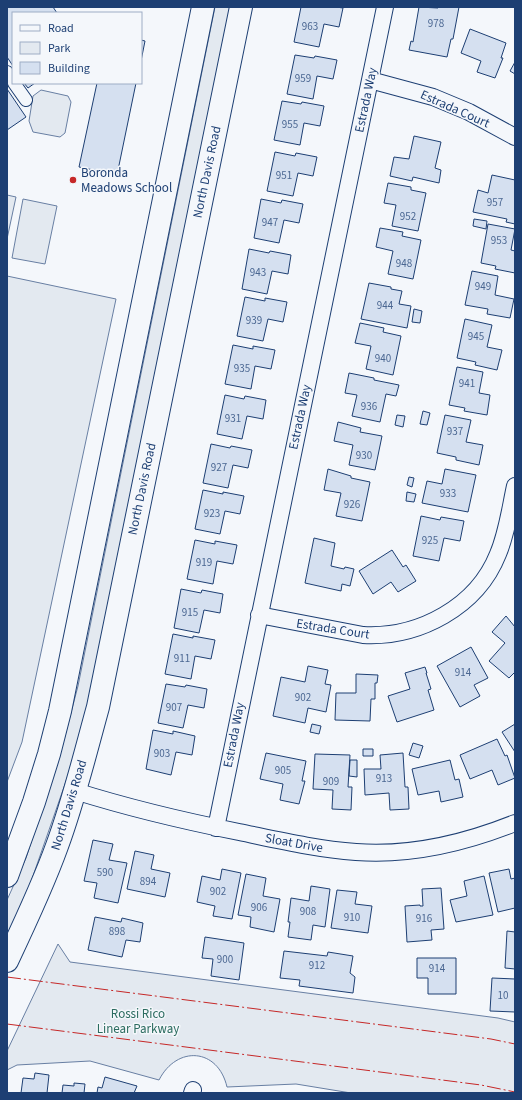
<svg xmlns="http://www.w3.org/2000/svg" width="522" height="1100" font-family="'Source Sans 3',sans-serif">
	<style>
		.green { fill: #e3e9f0; stroke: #687fa3 }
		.building { fill: #d5e0f0; stroke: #1d3f73 }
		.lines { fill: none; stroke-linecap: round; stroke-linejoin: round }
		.pedestrian-casing { stroke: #1d3f73; stroke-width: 14 }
		.minor-casing { stroke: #1d3f73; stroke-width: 18 }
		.trunk-casing { stroke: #1d3f73; stroke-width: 24 }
		.pedestrian { stroke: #f4f7fb; stroke-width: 12 }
		.minor { stroke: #f4f7fb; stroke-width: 16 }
		.trunk { stroke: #f4f7fb; stroke-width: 22 }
		.power { stroke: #c62828; stroke-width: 1; stroke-dasharray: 14 3 2 3; stroke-linecap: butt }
		.poi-dot { fill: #c62828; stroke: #f4f7fb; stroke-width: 1.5 }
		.labels { text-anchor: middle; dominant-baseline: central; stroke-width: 3; stroke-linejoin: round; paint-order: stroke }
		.number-label { font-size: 11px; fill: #4b6792 }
		.street-label { font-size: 13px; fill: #1d3f73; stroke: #f4f7fb }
		.poi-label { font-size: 13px; fill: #1d3f73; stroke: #f4f7fb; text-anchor: start }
		.park-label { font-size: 13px; fill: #2c6c60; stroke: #f4f7fb }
	</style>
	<rect width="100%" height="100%" fill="#f4f7fb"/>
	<path class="green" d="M 215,7 L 231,7 L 93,689 L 72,764 L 26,896 L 7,939 L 7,900 L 26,858 L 62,747 L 78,686 Z
		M 41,90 L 68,96 L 71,102 L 65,133 L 60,137 L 33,132 L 29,121 L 33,96 Z
		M 7,195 L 16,197 L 7,239 Z
		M 23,199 L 57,206 L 45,264 L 12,258 Z
		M 7,276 L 116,299 L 22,742 L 7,782 Z
		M 58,944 L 70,962 L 498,1018 L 515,1022 L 515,1093 L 351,1093 L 296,1084 L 227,1087 C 218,1048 177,1045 159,1080 L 90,1061 L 17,1065 L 7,1070 L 7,1051 Z"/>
	<path class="building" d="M 7,7 L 53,7 L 57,13 L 13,13 L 13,66 L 7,57 Z
		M 301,7 L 336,7 L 343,8 L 339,27 L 324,24 L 319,47 L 294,42 Z
		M 419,7 L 438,8 L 439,7 L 459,7 L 453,39 L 451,39 L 447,57 L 409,50 L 411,41 L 413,42 Z
		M 470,29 L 506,43 L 501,58 L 503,58 L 495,78 L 477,72 L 481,61 L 461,53 Z
		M 141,40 L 145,41 L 141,61 Z
		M 295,55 L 314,58 L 315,56 L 337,60 L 333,79 L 317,76 L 313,99 L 287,94 Z
		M 515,62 L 515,74 L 510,71 Z
		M 24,83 L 35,83 L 28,88 Z
		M 97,83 L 136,83 L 117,175 L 79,167 Z
		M 7,89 L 26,117 L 7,130 Z
		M 282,101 L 301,104 L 302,102 L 324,106 L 320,126 L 304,123 L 300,145 L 274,140 Z
		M 414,136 L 441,142 L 435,168 L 441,170 L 439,183 L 413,177 L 412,181 L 390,176 L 394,157 L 409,159 Z
		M 275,152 L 295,156 L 296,153 L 317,157 L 313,176 L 298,173 L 293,196 L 267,191 Z
		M 492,175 L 515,180 L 515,224 L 506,222 L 507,219 L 473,212 L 478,190 L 488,193 Z
		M 388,183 L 411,187 L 411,190 L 426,193 L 418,231 L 392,226 L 396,205 L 384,203 Z
		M 261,199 L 281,203 L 282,200 L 303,204 L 299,223 L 284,220 L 279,243 L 254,238 Z
		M 474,219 L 487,221 L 486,229 L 473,226 Z
		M 488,224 L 515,229 L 511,250 L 515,251 L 515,273 L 495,269 L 496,266 L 481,263 Z
		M 380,228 L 403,232 L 402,236 L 421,240 L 413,279 L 388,274 L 393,251 L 376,247 Z
		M 249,249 L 269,253 L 270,251 L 291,255 L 288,274 L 272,271 L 267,294 L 242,289 Z
		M 472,271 L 498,276 L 495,295 L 514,299 L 510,318 L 487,314 L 488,309 L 465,305 Z
		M 369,283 L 391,287 L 391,289 L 402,291 L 399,304 L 411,306 L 407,328 L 361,319 Z
		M 245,297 L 265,301 L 265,298 L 287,302 L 283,322 L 268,319 L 263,341 L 237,336 Z
		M 414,309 L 422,311 L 420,323 L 412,322 Z
		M 465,319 L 492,325 L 487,347 L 502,350 L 497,370 L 475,365 L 476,362 L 457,358 Z
		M 360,323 L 384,328 L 383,332 L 401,336 L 393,375 L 366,369 L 371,346 L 355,343 Z
		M 233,345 L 253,349 L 253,346 L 275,350 L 271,369 L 255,366 L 251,389 L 225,384 Z
		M 457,367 L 483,372 L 479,393 L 490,395 L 487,415 L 464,411 L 465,408 L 449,405 Z
		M 349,373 L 374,378 L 374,380 L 399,385 L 396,396 L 386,394 L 380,422 L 352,416 L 357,395 L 345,393 Z
		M 225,395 L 244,399 L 245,396 L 266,400 L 263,419 L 247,416 L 242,439 L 217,434 Z
		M 423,411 L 430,413 L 427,425 L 420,424 Z
		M 397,415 L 405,416 L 403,427 L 395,425 Z
		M 445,415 L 471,420 L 466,442 L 483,445 L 479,465 L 456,460 L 456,457 L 437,453 Z
		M 338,422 L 361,428 L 360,432 L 382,436 L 375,470 L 349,465 L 353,445 L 334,441 Z
		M 211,444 L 230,448 L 231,446 L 252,450 L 248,468 L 233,465 L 228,488 L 203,483 Z
		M 328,469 L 351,476 L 351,478 L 370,482 L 362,521 L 336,516 L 341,493 L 324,490 Z
		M 445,469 L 476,475 L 468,512 L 422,503 L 427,481 L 442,484 Z
		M 409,477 L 414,478 L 412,487 L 407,485 Z
		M 203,490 L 223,494 L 223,492 L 244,496 L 240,514 L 225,511 L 220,534 L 195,529 Z
		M 407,492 L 416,494 L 414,502 L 406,501 Z
		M 421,516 L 440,520 L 441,517 L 464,521 L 460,541 L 444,538 L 439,561 L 413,556 Z
		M 314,538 L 335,543 L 331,566 L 344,569 L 345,567 L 354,569 L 350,586 L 342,584 L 341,591 L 305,583 Z
		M 195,540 L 215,544 L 215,541 L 237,545 L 233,564 L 217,561 L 213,584 L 187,579 Z
		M 392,550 L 403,567 L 406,565 L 416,581 L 398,592 L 391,582 L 373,594 L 359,571 Z
		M 181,589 L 201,593 L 202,590 L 223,594 L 220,613 L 204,610 L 199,633 L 174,628 Z
		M 506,616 L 515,627 L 515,672 L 509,678 L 489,661 L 505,643 L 492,632 Z
		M 173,634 L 193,638 L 193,636 L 215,640 L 211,659 L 195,656 L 191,679 L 165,674 Z
		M 471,647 L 488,678 L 474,685 L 480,696 L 460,707 L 437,666 Z
		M 308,666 L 328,670 L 325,684 L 331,685 L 326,712 L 308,708 L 305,723 L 273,716 L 281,677 L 305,682 Z
		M 425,667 L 427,673 L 426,673 L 431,689 L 428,690 L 434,710 L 397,722 L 388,696 L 410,689 L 405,673 Z
		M 356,674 L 378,675 L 377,683 L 375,683 L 375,699 L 371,699 L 370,721 L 335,720 L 336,693 L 356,693 Z
		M 166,684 L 185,687 L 186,685 L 207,689 L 204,708 L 188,705 L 183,728 L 158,723 Z
		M 312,724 L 321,726 L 319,734 L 310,732 Z
		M 515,724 L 515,752 L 502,732 Z
		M 153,730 L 173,734 L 173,731 L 195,736 L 192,755 L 176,752 L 171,775 L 146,769 Z
		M 497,739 L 505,756 L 507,755 L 515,778 L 498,785 L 492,770 L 470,779 L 460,755 Z
		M 413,743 L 423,746 L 419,758 L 409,755 Z
		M 363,749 L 373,749 L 373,756 L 363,756 Z
		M 266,753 L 306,761 L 302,781 L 305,781 L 299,804 L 280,800 L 283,784 L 260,779 Z
		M 403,753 L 405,787 L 408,787 L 409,809 L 390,810 L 389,793 L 365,795 L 364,769 L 381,769 L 380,755 Z
		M 315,754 L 350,755 L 348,787 L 352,787 L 351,810 L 332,809 L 333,790 L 313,789 Z
		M 350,760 L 357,760 L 357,777 L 349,776 Z
		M 450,760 L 455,780 L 459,779 L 463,797 L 441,802 L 439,791 L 418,795 L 412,769 Z
		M 93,840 L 113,844 L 109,860 L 127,863 L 118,903 L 94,898 L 97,883 L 84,881 Z
		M 135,851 L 154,855 L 151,869 L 170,873 L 165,897 L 127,889 Z
		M 222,869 L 241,873 L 232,919 L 213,916 L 215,906 L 197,902 L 202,876 L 220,880 Z
		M 509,869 L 511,879 L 515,878 L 515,908 L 498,912 L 489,873 Z
		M 246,874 L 266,878 L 263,896 L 280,899 L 274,932 L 250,927 L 251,917 L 238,915 Z
		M 484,876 L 493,915 L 456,922 L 450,900 L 467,896 L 464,881 Z
		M 311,886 L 330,889 L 325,927 L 313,925 L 311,940 L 288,937 L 290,922 L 288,922 L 291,898 L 309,901 Z
		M 441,888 L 444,929 L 431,930 L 432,940 L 407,942 L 405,906 L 420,905 L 420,906 L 423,906 L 422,889 Z
		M 337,890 L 357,892 L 355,904 L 372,906 L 368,933 L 331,928 Z
		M 95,917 L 121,922 L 122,918 L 143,923 L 140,942 L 126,940 L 122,957 L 88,950 Z
		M 507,931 L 515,932 L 515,969 L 505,968 Z
		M 205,937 L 244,943 L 239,980 L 211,976 L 213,959 L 202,958 Z
		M 284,951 L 327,956 L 328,952 L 353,956 L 350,973 L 355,977 L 353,993 L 299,986 L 300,980 L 280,978 Z
		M 417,958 L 456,958 L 456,994 L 428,994 L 428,978 L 417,978 Z
		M 492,978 L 515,979 L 515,1012 L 490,1011 Z
		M 35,1073 L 49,1075 L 47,1093 L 21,1093 L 23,1078 L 34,1079 Z
		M 105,1077 L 137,1086 L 134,1093 L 97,1093 L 98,1087 L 102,1088 Z
		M 74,1083 L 85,1084 L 84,1093 L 62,1093 L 63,1085 L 74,1086 Z"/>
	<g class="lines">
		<defs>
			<path id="pedestrian" d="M 7,72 L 13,81
				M 14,83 L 26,100"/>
			<path id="minor" d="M 370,80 L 433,97 L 469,112 L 515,137
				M 259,615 L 363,635 C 419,638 477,607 498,554 C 507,533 510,509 515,486
				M 75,791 C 129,808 184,821 239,832 C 278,840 316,849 356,852 C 410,856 465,843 515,823
				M 216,828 L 385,7
				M 192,1093 L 193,1090"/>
			<path id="trunk" d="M 7,876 L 34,802 L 49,754 L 60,711 L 203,7
				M 7,961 C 25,923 43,885 57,846 C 74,800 85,754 98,707 L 241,7"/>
		</defs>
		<use href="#pedestrian" class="pedestrian-casing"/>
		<use href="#minor" class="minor-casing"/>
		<use href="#trunk" class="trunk-casing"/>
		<use href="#pedestrian" class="pedestrian"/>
		<use href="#minor" class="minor"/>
		<use href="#trunk" class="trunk"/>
		<path class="power" d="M 7,977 L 491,1039 L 515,1044
			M 7,1024 L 481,1085 L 515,1092"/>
	</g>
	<circle class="poi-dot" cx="73" cy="180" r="4"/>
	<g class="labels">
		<g class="number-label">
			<text x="436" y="23">978</text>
			<text x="310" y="26">963</text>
			<text x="303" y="78">959</text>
			<text x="290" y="124">955</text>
			<text x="284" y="175">951</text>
			<text x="495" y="202">957</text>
			<text x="408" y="216">952</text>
			<text x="270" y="222">947</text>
			<text x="499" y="240">953</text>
			<text x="404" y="263">948</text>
			<text x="258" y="272">943</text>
			<text x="483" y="286">949</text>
			<text x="385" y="305">944</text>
			<text x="254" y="320">939</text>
			<text x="476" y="336">945</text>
			<text x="383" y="358">940</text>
			<text x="242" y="368">935</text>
			<text x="467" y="383">941</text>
			<text x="369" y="406">936</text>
			<text x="233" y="418">931</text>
			<text x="455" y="431">937</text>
			<text x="364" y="455">930</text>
			<text x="219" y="467">927</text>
			<text x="448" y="493">933</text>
			<text x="352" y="504">926</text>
			<text x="212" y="513">923</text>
			<text x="430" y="540">925</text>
			<text x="204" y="562">919</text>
			<text x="190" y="612">915</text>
			<text x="182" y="658">911</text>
			<text x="463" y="672">914</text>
			<text x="303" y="697">902</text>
			<text x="174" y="707">907</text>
			<text x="162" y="753">903</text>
			<text x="283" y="770">905</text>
			<text x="384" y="778">913</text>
			<text x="331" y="781">909</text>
			<text x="105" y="872">590</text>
			<text x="148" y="881">894</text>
			<text x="218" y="891">902</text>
			<text x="259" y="907">906</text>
			<text x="308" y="911">908</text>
			<text x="352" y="917">910</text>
			<text x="424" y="918">916</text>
			<text x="117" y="931">898</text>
			<text x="225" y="959">900</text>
			<text x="317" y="965">912</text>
			<text x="437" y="968">914</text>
			<text x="503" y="995">10</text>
		</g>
		<g class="street-label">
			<text transform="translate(366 100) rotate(-78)">Estrada Way</text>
			<text transform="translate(455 109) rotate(24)">Estrada Court</text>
			<text transform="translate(207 172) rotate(-78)">North Davis Road</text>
			<text transform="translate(300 417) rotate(-78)">Estrada Way</text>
			<text transform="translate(142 489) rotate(-78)">North Davis Road</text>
			<text transform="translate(333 629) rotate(9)">Estrada Court</text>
			<text transform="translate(234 735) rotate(-79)">Estrada Way</text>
			<text transform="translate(69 805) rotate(-73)">North Davis Road</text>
			<text transform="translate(294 843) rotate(10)">Sloat Drive</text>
		</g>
		<g class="poi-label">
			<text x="81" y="173">Boronda<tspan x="81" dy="15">Meadows School</tspan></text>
		</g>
		<g class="park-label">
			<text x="138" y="1014">Rossi Rico<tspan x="138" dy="15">Linear Parkway</tspan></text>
		</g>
	</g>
	<rect width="522" height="1100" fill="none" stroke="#1d3f73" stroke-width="16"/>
	<rect x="12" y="12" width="130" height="72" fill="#f4f7fb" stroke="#9eadc5"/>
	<rect x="20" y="25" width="20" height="6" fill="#f4f7fb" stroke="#9eadc5"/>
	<text x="48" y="32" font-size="12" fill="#1d3f73">Road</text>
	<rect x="20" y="42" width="20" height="12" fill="#e3e9f0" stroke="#9eadc5"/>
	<text x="48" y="52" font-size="12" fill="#1d3f73">Park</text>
	<rect x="20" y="62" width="20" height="12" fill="#d5e0f0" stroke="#9eadc5"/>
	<text x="48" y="72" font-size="12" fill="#1d3f73">Building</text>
</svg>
